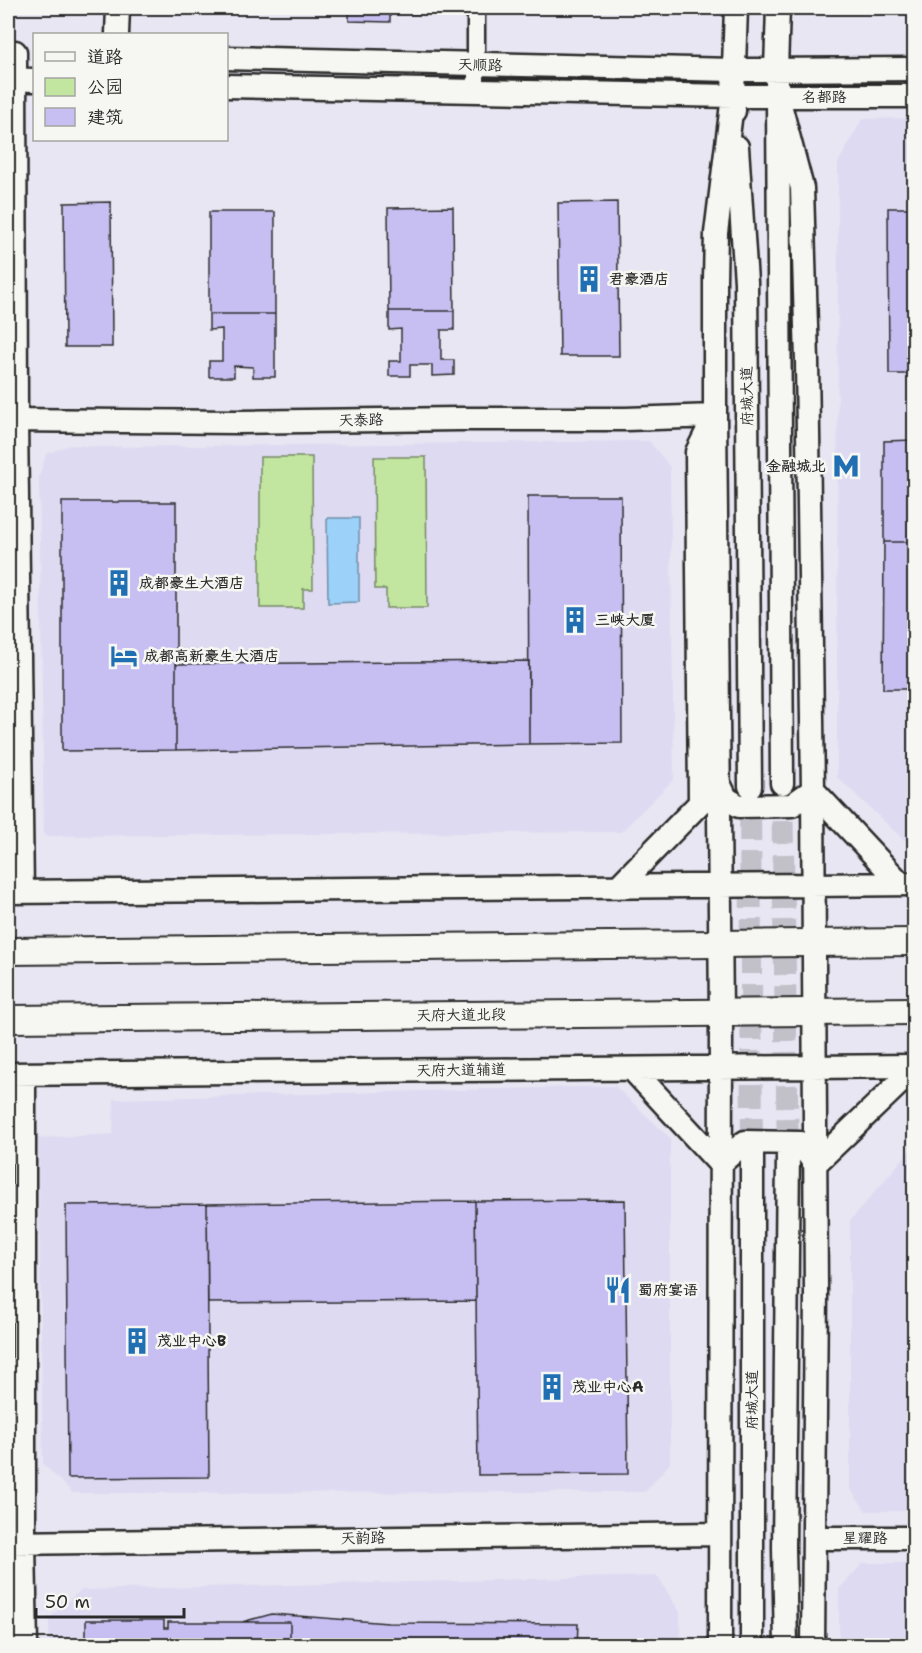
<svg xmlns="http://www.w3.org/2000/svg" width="922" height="1653" font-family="'Shantell Sans','LXGW WenKai TC',sans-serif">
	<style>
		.built { fill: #dedaf2 }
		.green { fill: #c2e69f; stroke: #768865; stroke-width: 1.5 }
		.water { fill: #9cd1fa; stroke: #6f8fa7; stroke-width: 1.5 }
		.building { fill: #c7bff2; stroke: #2b2b2b; stroke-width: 1.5 }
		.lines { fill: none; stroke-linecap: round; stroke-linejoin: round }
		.secondary-tunnel { stroke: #c2c1ca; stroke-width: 22; stroke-dasharray: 22 11; stroke-linecap: butt }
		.street-casing { stroke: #2b2b2b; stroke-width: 21 }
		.secondary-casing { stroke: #2b2b2b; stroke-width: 27 }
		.primary-casing { stroke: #2b2b2b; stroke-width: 30 }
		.street { stroke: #f6f6f2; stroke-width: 16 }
		.secondary { stroke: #f6f6f2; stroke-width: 22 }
		.primary { stroke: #f6f6f2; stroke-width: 26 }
		.labels { text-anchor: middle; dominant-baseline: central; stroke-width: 5; stroke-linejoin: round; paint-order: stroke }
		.street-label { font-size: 15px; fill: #2b2b2b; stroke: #f6f6f2 }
		.poi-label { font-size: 15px; font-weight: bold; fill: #2b2b2b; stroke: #f6f6f2; text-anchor: start }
	</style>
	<rect width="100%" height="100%" fill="#e8e6f2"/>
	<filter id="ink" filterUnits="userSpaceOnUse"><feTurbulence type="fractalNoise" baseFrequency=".0167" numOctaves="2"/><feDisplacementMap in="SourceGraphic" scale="12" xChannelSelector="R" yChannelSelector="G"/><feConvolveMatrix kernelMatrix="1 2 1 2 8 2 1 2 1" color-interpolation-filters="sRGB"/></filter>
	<g filter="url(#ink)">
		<path class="built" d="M 914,118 L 914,840 L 904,840 L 837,777 L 838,163 L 862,119 Z
			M 649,441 L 670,467 L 674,779 L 621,832 L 44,836 L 39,477 L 46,454 L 70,445 L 99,447 Z
			M 615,1086 L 670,1138 L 670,1463 L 645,1492 L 73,1493 L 43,1464 L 38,1138 L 113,1134 L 114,1099 Z
			M 914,1146 L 914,1511 L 866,1511 L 850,1489 L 850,1221 Z
			M 863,1563 L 914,1563 L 914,1645 L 839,1645 L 839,1589 Z
			M 657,1576 L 680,1612 L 681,1645 L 49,1646 L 49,1618 L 81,1590 Z"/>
		<path class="green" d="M 260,457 L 312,457 L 313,589 L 303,589 L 303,608 L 260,608 Z
			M 374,457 L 426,457 L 427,608 L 386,608 L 386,589 L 375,589 Z"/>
		<path class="water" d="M 327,518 L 359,518 L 359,602 L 328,603 Z"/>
		<path class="building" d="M 349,8 L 424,8 L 424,14 L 390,13 L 390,22 L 349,21 Z
			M 111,202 L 112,347 L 65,347 L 64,203 Z
			M 617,202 L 619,356 L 560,356 L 558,203 Z
			M 453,207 L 454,311 L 389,311 L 388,208 Z
			M 888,208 L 912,208 L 913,229 L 914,229 L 914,374 L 889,374 Z
			M 209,212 L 275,212 L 275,314 L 209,314 Z
			M 389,311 L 454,311 L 454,330 L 441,330 L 441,360 L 454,360 L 454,375 L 432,376 L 432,365 L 410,365 L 410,376 L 389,376 L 389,361 L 401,361 L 401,329 L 389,330 Z
			M 209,314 L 275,314 L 275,377 L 253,377 L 253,367 L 234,366 L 234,377 L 209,377 L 209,361 L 222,361 L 222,329 L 209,330 Z
			M 914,440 L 914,542 L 884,542 L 884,441 Z
			M 528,496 L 621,496 L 622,743 L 529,744 Z
			M 62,502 L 176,502 L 176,750 L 62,751 Z
			M 884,542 L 914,542 L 914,689 L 883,689 Z
			M 529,661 L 529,744 L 176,750 L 176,664 Z
			M 625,1200 L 628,1474 L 478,1475 L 475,1201 Z
			M 475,1201 L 476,1301 L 208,1303 L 207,1204 Z
			M 207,1204 L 209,1477 L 68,1478 L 66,1205 Z
			M 272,1614 L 388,1623 L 578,1624 L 577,1646 L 290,1646 L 290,1622 L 242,1622 Z
			M 86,1620 L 164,1620 L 164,1628 L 168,1628 L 168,1622 L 290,1622 L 290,1646 L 86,1646 Z"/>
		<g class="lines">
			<path class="secondary-tunnel" d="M 750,787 L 752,1154
				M 782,788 L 788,1155"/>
			<defs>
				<path id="street" d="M 476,91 L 476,8"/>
				<path id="secondary" d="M 778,8 L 776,69 L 778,97 L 782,783
					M 117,34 L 118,8
					M 15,52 L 16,420 L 22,892
					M 226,58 L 734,70 L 914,69
					M 8,79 L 34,80
					M 226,86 L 733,96 L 914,96
					M 778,97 L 802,188 L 807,361 L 813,790 L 816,1292 L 813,1646
					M 734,111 L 733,96 L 736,8
					M 737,147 L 746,282 L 750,786
					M 8,420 L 237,422 L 459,419 L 626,419 L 715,416 L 697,452 L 700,803 L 618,887
					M 718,781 L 726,798 L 739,806 L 792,805 L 813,790 L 901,884
					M 8,892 L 914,884
					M 632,1069 L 720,1164 L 745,1142 L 800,1143 L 815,1164 L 914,1069
					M 8,1074 L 914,1066
					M 24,1074 L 24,1543 L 26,1646
					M 815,1538 L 914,1538
					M 8,1543 L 719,1534
					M 720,1646 L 721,1013 L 715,416 L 715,279 L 716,233 L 733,96
					M 752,1646 L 752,1154
					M 786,1646 L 784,1548 L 788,1155"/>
				<path id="primary" d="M 8,951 L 914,942
					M 8,1019 L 914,1011"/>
			</defs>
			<use href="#street" class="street-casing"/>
			<use href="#secondary" class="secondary-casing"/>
			<use href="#primary" class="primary-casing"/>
			<use href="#street" class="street"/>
			<use href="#secondary" class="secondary"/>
			<use href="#primary" class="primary"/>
		</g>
	</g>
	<defs>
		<symbol id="building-bare" viewBox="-9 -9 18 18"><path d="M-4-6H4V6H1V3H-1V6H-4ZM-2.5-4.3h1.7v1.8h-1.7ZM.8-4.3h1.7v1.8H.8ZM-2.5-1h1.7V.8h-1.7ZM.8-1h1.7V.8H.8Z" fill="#1f6fb2" stroke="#f6f6f2" stroke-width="2.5" paint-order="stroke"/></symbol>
		<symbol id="metro-bare" viewBox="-9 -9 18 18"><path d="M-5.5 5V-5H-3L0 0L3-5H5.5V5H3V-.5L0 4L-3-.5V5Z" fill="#1f6fb2" stroke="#f6f6f2" stroke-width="2.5" paint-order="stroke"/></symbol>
		<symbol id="hotel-bare" viewBox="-9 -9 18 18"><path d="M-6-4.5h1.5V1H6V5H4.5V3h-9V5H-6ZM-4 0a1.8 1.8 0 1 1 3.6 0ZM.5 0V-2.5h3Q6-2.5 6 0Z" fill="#1f6fb2" stroke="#f6f6f2" stroke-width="2.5" paint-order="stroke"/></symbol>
		<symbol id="restaurant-bare" viewBox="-9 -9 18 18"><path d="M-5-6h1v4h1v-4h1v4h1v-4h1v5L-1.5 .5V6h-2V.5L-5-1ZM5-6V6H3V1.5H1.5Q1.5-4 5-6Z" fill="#1f6fb2" stroke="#f6f6f2" stroke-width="2.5" paint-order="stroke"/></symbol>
	</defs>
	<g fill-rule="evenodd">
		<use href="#building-bare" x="570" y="260" width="38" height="38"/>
		<use href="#metro-bare" x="827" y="447" width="38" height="38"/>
		<use href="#building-bare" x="100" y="564" width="38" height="38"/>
		<use href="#building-bare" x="556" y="601" width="38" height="38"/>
		<use href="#hotel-bare" x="105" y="637" width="38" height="38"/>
		<use href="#restaurant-bare" x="599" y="1271" width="38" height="38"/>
		<use href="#building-bare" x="118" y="1322" width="38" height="38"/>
		<use href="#building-bare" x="533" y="1368" width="38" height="38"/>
	</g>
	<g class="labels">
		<g class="street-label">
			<text transform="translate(480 65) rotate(1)">天顺路</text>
			<text x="824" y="97">名都路</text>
			<text transform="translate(747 396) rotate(-91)">府城大道</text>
			<text transform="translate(361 420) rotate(-1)">天泰路</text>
			<text transform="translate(461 1015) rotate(-1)">天府大道北段</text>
			<text transform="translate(461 1070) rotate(-1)">天府大道辅道</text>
			<text transform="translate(752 1400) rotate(-90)">府城大道</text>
			<text transform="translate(363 1538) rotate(-1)">天韵路</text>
			<text x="865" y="1538">星耀路</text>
		</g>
		<g class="poi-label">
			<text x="609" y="279">君豪酒店</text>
			<text x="826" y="466" text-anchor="end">金融城北</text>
			<text x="139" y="583">成都豪生大酒店</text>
			<text x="595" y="620">三峡大厦</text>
			<text x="144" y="656">成都高新豪生大酒店</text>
			<text x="638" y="1290">蜀府宴语</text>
			<text x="157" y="1341">茂业中心B</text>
			<text x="572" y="1387">茂业中心A</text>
		</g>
	</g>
	<rect width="922" height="1653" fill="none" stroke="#f6f6f2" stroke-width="30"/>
	<rect x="15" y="15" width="892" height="1623" fill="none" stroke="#2b2b2b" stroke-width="2" filter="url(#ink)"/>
	<rect x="33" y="33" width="195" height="108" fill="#f6f6f2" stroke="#a5a5a2" stroke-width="1.5"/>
	<rect x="45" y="52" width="30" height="9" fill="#f6f6f2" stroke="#a5a5a2" stroke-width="1.5"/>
	<text x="87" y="63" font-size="18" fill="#2b2b2b">道路</text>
	<rect x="45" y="78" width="30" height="18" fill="#c2e69f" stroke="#a5a5a2" stroke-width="1.5"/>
	<text x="87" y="93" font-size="18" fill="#2b2b2b">公园</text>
	<rect x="45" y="108" width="30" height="18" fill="#c7bff2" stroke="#a5a5a2" stroke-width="1.5"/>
	<text x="87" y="123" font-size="18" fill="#2b2b2b">建筑</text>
	<path d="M36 1608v9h148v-9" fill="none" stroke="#2b2b2b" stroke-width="3"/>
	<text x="45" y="1608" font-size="18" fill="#2b2b2b" stroke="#f6f6f2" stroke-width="4.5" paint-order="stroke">50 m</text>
</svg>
